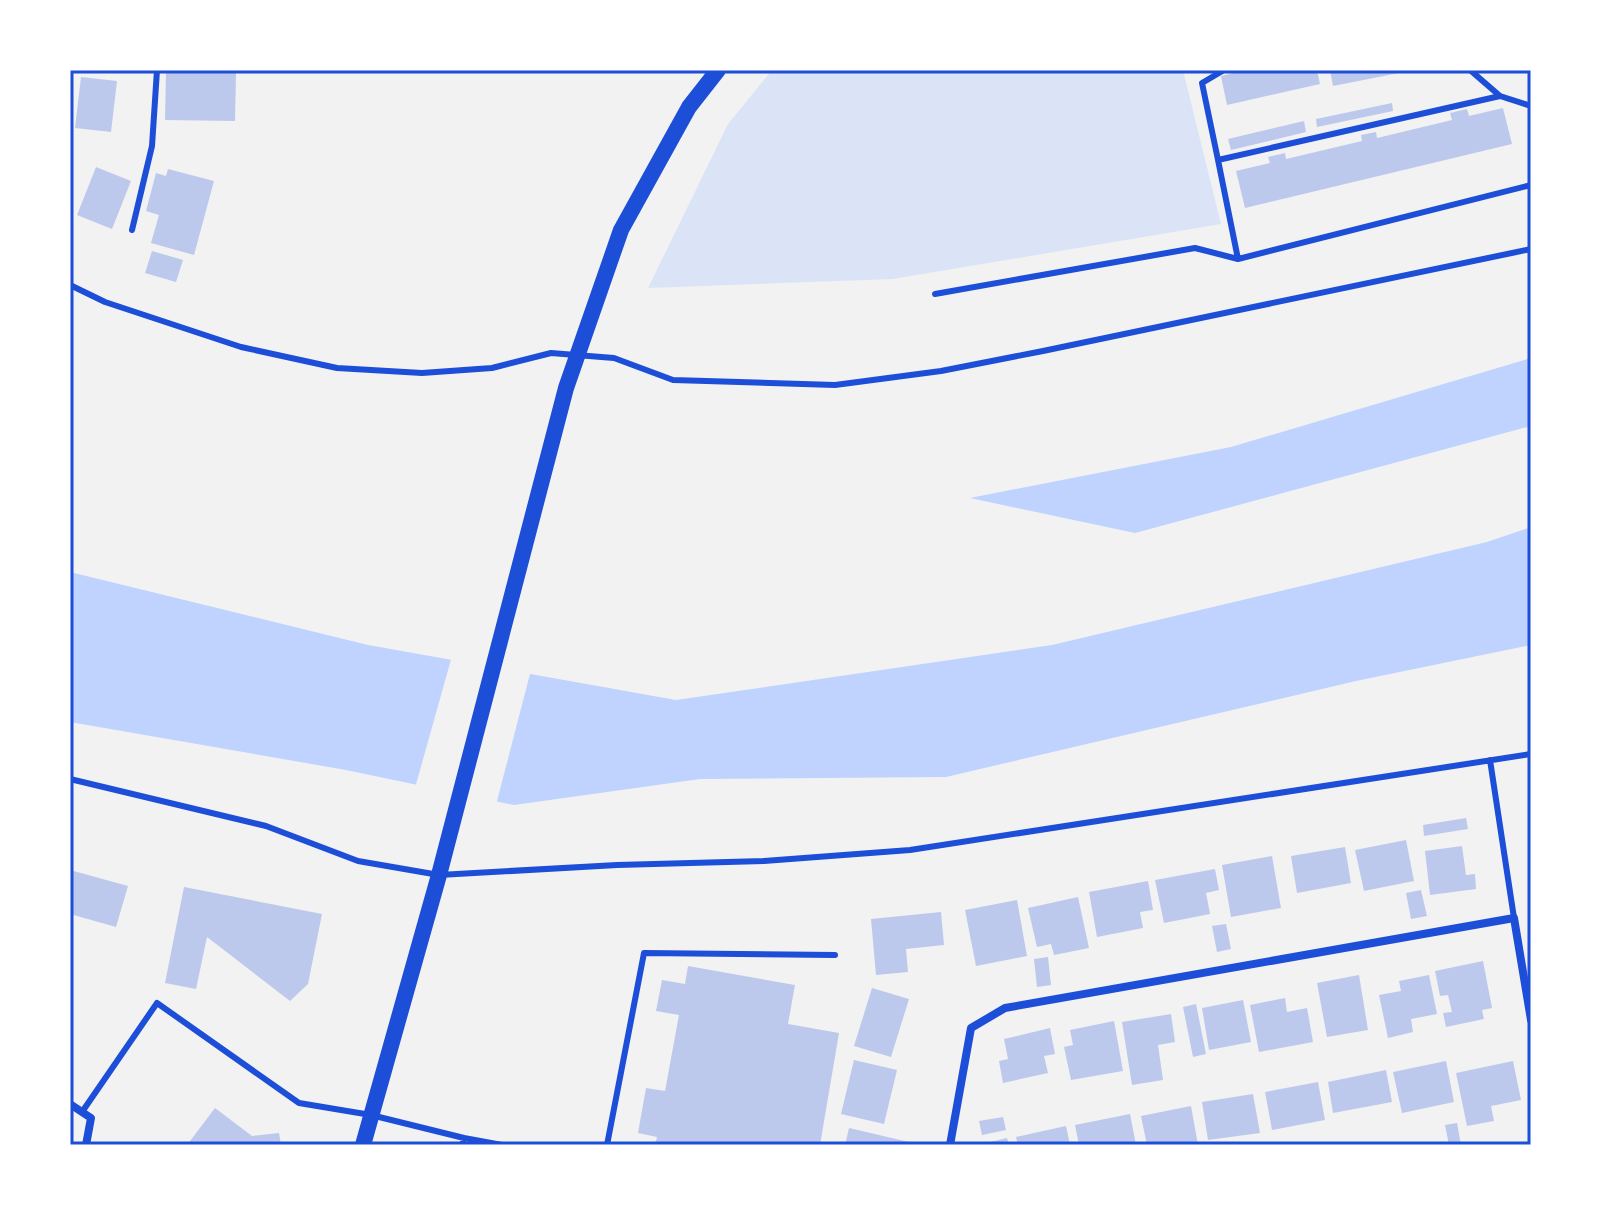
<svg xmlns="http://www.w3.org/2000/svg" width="1601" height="1215" font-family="Inter,sans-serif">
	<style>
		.green { fill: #dbe4f7 }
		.water { fill: #bfd3fe }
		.pier { fill: #f2f2f2 }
		.building { fill: #bdc9ec }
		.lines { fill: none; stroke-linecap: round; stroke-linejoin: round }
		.service { stroke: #1d4ed8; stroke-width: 6 }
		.minor { stroke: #1d4ed8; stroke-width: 8 }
		.secondary { stroke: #1d4ed8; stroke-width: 16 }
		.neatline { fill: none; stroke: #1d4ed8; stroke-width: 3 }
	</style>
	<rect width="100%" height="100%" fill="#f2f2f2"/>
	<path class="green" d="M 772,70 L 1183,70 L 1221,224 L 893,279 L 648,288 L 728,124 Z"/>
	<path class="water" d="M 1531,358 L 1531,426 L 1135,533 L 970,498 L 1231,447 Z
		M 1531,527 L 1531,645 L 1356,681 L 946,777 L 700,779 L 514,805 L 346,770 L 70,722 L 70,572 L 368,645 L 676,700 L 1052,645 L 1487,542 Z"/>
	<path class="pier" d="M 452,656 L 531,670 L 496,805 L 415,788 Z"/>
	<path class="building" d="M 1246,70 L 1317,70 L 1320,84 L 1227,105 L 1221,76 Z
		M 1330,70 L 1409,70 L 1409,71 L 1333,86 Z
		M 166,72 L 236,73 L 235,121 L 165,120 Z
		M 81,77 L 117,81 L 111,132 L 75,128 Z
		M 1392,103 L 1393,111 L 1317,127 L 1316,119 Z
		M 1503,108 L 1512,144 L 1245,208 L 1236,171 L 1270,163 L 1268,157 L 1285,153 L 1286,159 L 1362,141 L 1361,135 L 1376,132 L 1377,138 L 1452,120 L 1450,113 L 1467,109 L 1469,116 Z
		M 1304,121 L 1306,132 L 1231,150 L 1228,139 Z
		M 96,167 L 131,181 L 112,229 L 77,215 Z
		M 168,169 L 214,181 L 194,255 L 151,243 L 159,215 L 146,211 L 156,173 L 166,176 Z
		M 152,251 L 183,260 L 176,282 L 145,273 Z
		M 1466,818 L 1468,829 L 1424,836 L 1423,825 Z
		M 1406,840 L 1414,881 L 1364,891 L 1355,850 Z
		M 1462,846 L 1466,875 L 1475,874 L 1476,889 L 1430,895 L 1425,851 Z
		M 1345,847 L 1351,883 L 1297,893 L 1291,856 Z
		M 1272,856 L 1281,908 L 1231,917 L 1222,865 Z
		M 1215,869 L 1219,890 L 1206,893 L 1210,914 L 1164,923 L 1155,880 Z
		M 70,870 L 128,886 L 116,927 L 70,914 Z
		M 1148,881 L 1153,910 L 1140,912 L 1143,928 L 1097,937 L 1089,892 Z
		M 184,887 L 322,914 L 308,984 L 290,1001 L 207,937 L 196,989 L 165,983 Z
		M 1421,890 L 1427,916 L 1411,919 L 1406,893 Z
		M 1078,897 L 1089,948 L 1054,955 L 1051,944 L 1037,947 L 1028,908 Z
		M 1017,900 L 1027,956 L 976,966 L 965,910 Z
		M 941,912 L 944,945 L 906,949 L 908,972 L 876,975 L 871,919 Z
		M 1226,924 L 1231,949 L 1217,952 L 1212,926 Z
		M 1048,957 L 1051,985 L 1037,987 L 1034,959 Z
		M 1483,961 L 1492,1008 L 1482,1010 L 1484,1019 L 1446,1027 L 1443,1013 L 1452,1012 L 1448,995 L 1440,996 L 1435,971 Z
		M 688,966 L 795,985 L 788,1024 L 839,1033 L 820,1145 L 655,1145 L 657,1137 L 638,1133 L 646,1088 L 665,1091 L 679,1015 L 656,1011 L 662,980 L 685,984 Z
		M 1359,975 L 1368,1030 L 1327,1037 L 1317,983 Z
		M 1429,975 L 1437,1014 L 1411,1019 L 1413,1032 L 1388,1038 L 1379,995 L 1401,991 L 1399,981 Z
		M 872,988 L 909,999 L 891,1057 L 854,1046 Z
		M 1285,998 L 1287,1012 L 1307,1008 L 1313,1042 L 1259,1052 L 1250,1005 Z
		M 1243,1000 L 1251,1042 L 1209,1050 L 1202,1008 Z
		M 1196,1004 L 1206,1054 L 1193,1057 L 1183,1007 Z
		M 1171,1014 L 1175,1042 L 1158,1045 L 1163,1080 L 1132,1085 L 1122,1022 Z
		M 1114,1021 L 1123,1071 L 1071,1080 L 1064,1047 L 1073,1045 L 1070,1030 Z
		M 1050,1028 L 1055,1054 L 1044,1056 L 1048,1073 L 1003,1083 L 999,1061 L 1008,1059 L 1004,1039 Z
		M 854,1060 L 897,1070 L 884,1124 L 841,1114 Z
		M 1446,1061 L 1454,1102 L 1402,1113 L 1393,1072 Z
		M 1513,1061 L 1521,1100 L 1491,1106 L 1494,1121 L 1467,1126 L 1456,1073 Z
		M 1386,1070 L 1392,1102 L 1333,1113 L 1328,1082 Z
		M 1318,1082 L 1325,1120 L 1272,1130 L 1265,1092 Z
		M 1253,1094 L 1260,1133 L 1208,1140 L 1202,1102 Z
		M 1191,1106 L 1198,1145 L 1147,1145 L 1141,1116 Z
		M 215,1108 L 252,1136 L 279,1133 L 281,1145 L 187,1145 Z
		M 1130,1114 L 1136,1145 L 1079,1145 L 1075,1125 Z
		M 1003,1117 L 1006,1130 L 982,1135 L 979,1121 Z
		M 1457,1123 L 1461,1145 L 1449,1145 L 1445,1125 Z
		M 1066,1126 L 1070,1145 L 1018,1145 L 1016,1137 Z
		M 849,1128 L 909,1142 L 908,1145 L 845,1145 Z
		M 1007,1138 L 1009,1145 L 982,1145 L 982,1144 Z"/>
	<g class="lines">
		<path class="service" d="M 1470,70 L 1500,96
			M 1218,160 L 1202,83 L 1224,70
			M 132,230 L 152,146 L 157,70
			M 1238,259 L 1218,160 L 1500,96 L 1531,106
			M 70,285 L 105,302 L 241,347 L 337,368 L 422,373 L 492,368 L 551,353 L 614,358 L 673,380 L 835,385 L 941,371 L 1043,351 L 1531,249
			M 935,294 L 1195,248 L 1238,259 L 1531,185
			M 1490,760 L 1514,918
			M 70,779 L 266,826 L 358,861 L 439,875 L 617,865 L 764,861 L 910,850 L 1531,754
			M 82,1112 L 157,1003 L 299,1103 L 371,1115 L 464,1138 L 462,1145
			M 464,1138 L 502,1145
			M 607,1145 L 644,953 L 835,955"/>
		<path class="minor" d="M 70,1104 L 91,1118 L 86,1145
			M 950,1145 L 971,1028 L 1005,1008 L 1514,918 L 1531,1020"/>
		<path class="secondary" d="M 363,1145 L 439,875 L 566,388 L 621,230 L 689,107 L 718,70"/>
	</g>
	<rect width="1601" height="1215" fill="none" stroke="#ffffff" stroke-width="144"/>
	<rect x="72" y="72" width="1457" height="1071" class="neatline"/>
</svg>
